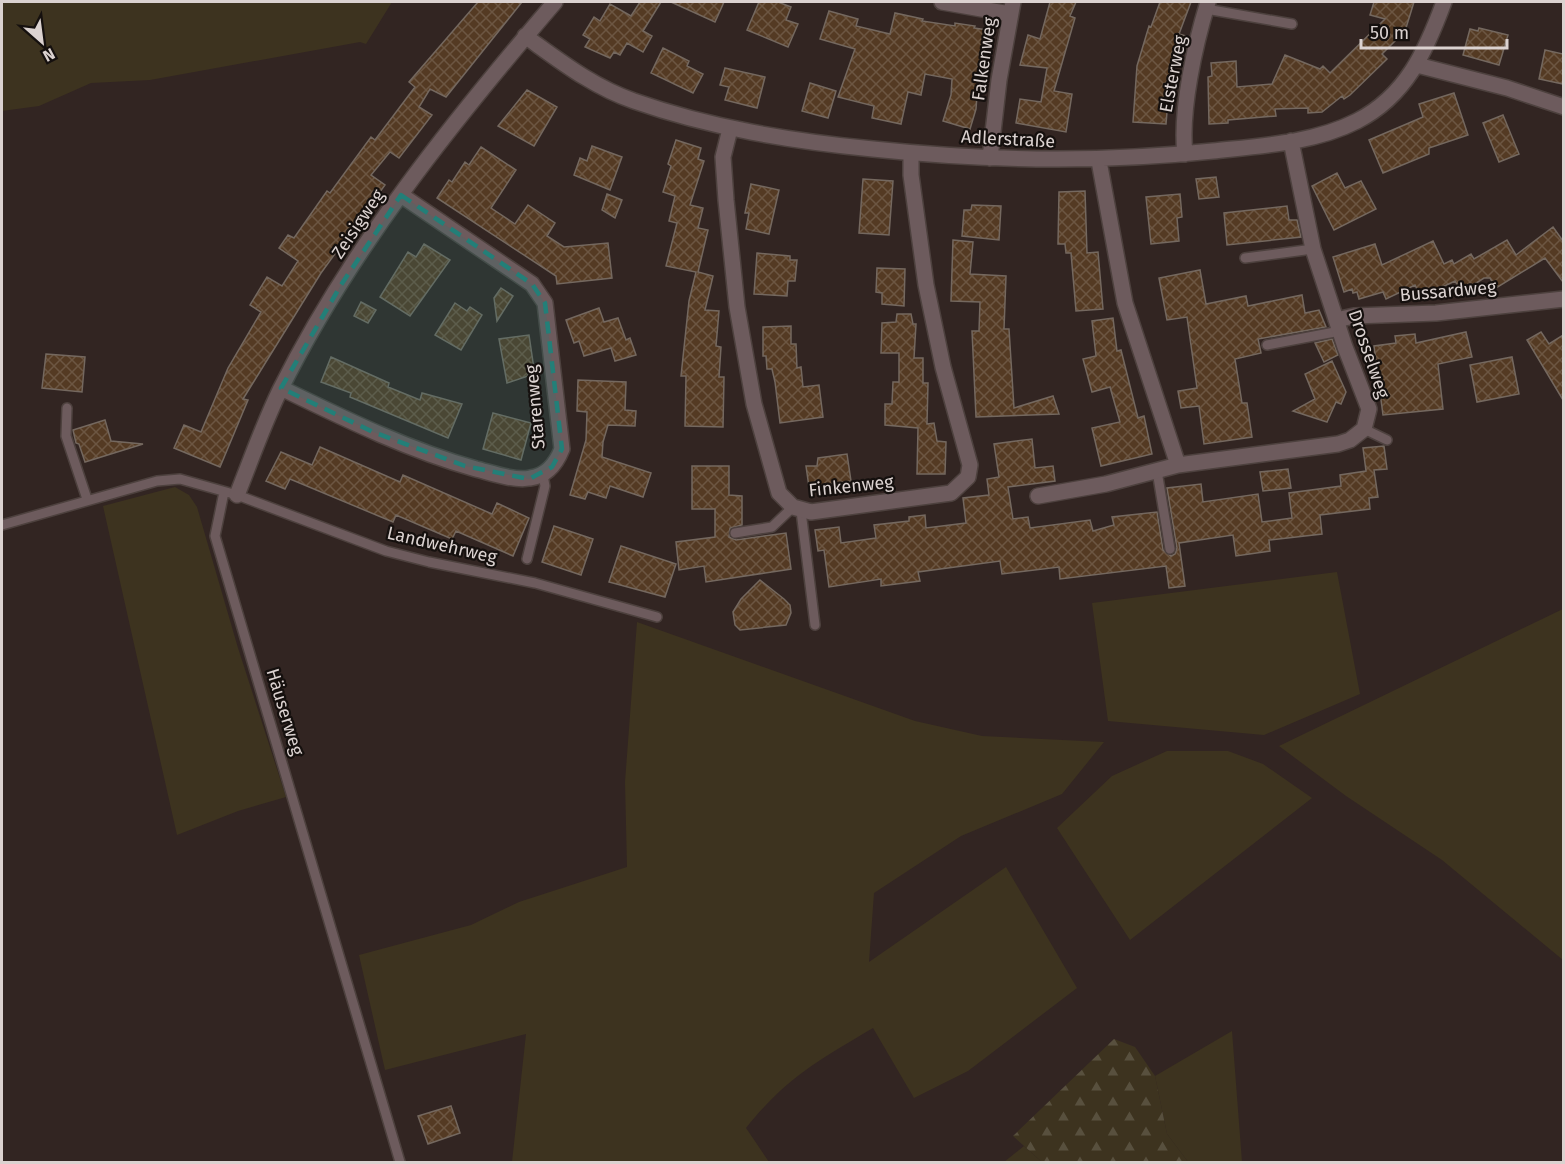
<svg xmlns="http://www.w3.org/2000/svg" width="1565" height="1164" font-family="'Fira Sans',sans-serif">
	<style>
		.green { fill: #3d331f }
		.forest { fill: url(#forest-firs) }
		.building { fill: url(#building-cross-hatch); stroke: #74685f; stroke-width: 1.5 }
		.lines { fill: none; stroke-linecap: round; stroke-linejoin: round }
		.lane-casing { stroke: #4d413e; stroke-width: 12 }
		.street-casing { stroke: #4d413e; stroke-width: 18 }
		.lane { stroke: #6d5b5d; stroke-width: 9 }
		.street { stroke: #6d5b5d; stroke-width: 15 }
		.marked { fill: #237f78; fill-opacity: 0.2; stroke: #237f78; stroke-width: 4.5; stroke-dasharray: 12 8; stroke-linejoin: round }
		.labels { text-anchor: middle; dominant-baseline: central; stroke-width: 4.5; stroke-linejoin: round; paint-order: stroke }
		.street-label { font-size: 18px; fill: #dbd2d0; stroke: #15100e }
	</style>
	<defs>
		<pattern id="forest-firs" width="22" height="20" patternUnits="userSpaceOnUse" patternTransform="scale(1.5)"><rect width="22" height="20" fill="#3d331f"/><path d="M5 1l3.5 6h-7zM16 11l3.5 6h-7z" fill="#58503e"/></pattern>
		<pattern id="building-cross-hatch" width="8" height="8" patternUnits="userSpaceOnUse" patternTransform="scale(1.5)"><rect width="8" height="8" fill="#543a23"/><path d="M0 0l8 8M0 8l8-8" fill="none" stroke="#6c5642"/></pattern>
	</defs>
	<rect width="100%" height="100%" fill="#322522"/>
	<path class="green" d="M 2,2 L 392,2 L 366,44 L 360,42 L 150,80 L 91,83 L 39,106 L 2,111 Z
		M 175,487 L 189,495 L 197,507 L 238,648 L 286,797 L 238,811 L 177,835 L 103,506 Z
		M 1337,572 L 1360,694 L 1264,735 L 1108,721 L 1092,603 Z
		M 1563,609 L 1563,960 L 1442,860 L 1346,796 L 1279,746 Z
		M 637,622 L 915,721 L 982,736 L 1104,742 L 1062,794 L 961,836 L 874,893 L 869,962 L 1006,867 L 1077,988 L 968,1071 L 914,1098 L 873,1028 C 819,1060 786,1078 746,1128 L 769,1162 L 509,1162 L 512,1162 L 526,1034 L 385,1070 L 359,955 L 471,925 L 519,902 L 627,867 L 625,782 Z
		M 1167,751 L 1228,751 L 1263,764 L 1312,798 L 1130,940 L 1057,828 L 1112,776 Z
		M 1232,1031 L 1242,1162 L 1188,1162 L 1167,1134 L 1155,1076 Z
		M 1024,1146 L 1042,1162 L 1004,1162 Z"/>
	<path class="forest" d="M 1114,1039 L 1135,1047 L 1155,1076 L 1167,1134 L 1188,1162 L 1042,1162 L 1013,1136 Z"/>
	<path class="building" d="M 478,2 L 522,2 L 446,97 L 430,89 L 419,107 L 432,115 L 399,158 L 390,152 L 371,175 L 385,185 L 321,273 L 243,399 L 248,400 L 220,467 L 174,448 L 184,425 L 201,432 L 228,368 L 261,312 L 250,305 L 267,277 L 282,286 L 298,261 L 279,248 L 288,235 L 294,238 L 327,191 L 330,193 L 371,137 L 375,140 L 415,87 L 409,82 Z
		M 640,2 L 661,2 L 643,31 L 652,36 L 643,52 L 627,43 L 620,55 L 614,52 L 610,58 L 585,47 L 590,39 L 583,35 L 594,17 L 600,21 L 610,4 L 631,16 Z
		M 671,2 L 724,2 L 715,22 Z
		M 759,2 L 778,2 L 791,7 L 786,20 L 798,24 L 788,47 L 747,30 Z
		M 1050,2 L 1076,2 L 1070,16 L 1075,18 L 1054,91 L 1072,94 L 1066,132 L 1016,123 L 1020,99 L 1041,102 L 1047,68 L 1020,65 L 1028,35 L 1040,39 Z
		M 1160,2 L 1191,2 L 1179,34 L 1186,36 L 1181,54 L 1177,53 L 1174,66 L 1171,65 L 1166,124 L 1133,122 L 1137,66 L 1149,26 L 1151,27 Z
		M 1374,2 L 1414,2 L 1405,31 L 1382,54 L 1387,59 L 1350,95 L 1344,99 L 1342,96 L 1322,112 L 1308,113 L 1308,108 L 1275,109 L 1276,116 L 1228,120 L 1228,123 L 1209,124 L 1208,77 L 1212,76 L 1211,63 L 1236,61 L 1237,87 L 1272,84 L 1285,55 L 1320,69 L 1323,66 L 1330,73 L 1385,19 L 1370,15 Z
		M 829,11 L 858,19 L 856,26 L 890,34 L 895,13 L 923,19 L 922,21 L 955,26 L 955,23 L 975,26 L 974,28 L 987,30 L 982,68 L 979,68 L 976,109 L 970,129 L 943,121 L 951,95 L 952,79 L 925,74 L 921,95 L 908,92 L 901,124 L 872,118 L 874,106 L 838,97 L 855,49 L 820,39 Z
		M 1479,28 L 1508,35 L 1499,65 L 1463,55 L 1470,29 L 1478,31 Z
		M 663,48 L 689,61 L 687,66 L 703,74 L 693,93 L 651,73 Z
		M 1545,50 L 1563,54 L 1563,84 L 1539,79 Z
		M 725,68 L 765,77 L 757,108 L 725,100 L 729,87 L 720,85 Z
		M 810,83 L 836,91 L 828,118 L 802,111 Z
		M 527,90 L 557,107 L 534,146 L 498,126 Z
		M 1454,93 L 1468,135 L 1429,148 L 1429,154 L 1383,173 L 1369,140 L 1423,117 L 1419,104 Z
		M 1503,115 L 1519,154 L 1499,162 L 1483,123 Z
		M 676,140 L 701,148 L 698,159 L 704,161 L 690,205 L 703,208 L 698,228 L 708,230 L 698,272 L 713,276 L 705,310 L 719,311 L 716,346 L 721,347 L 719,377 L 724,377 L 723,427 L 685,426 L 686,376 L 681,376 L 689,301 L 696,272 L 666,266 L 677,223 L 669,221 L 675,196 L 663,192 L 671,166 L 668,164 Z
		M 592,146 L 622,157 L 610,190 L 574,175 L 580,158 L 587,161 Z
		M 481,147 L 516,170 L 491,208 L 515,224 L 528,205 L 555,223 L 547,236 L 564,247 L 608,243 L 612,278 L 557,284 L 556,276 L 437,198 L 449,180 L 452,182 L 465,162 L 469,165 Z
		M 1337,173 L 1345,188 L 1361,181 L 1376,209 L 1334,230 L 1312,186 Z
		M 1216,177 L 1219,197 L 1199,199 L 1196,179 Z
		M 863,179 L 893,181 L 889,235 L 859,233 Z
		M 751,184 L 779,190 L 769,234 L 746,229 L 749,213 L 745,213 Z
		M 1085,191 L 1087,253 L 1098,252 L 1103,309 L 1076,311 L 1071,253 L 1066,253 L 1065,244 L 1058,244 L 1059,192 Z
		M 607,194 L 622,200 L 615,218 L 602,210 Z
		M 1180,194 L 1182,217 L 1177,218 L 1179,241 L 1151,244 L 1146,197 Z
		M 972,205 L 1001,206 L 999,240 L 962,236 L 964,210 L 971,210 Z
		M 1287,206 L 1289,220 L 1297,220 L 1301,237 L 1227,245 L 1224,213 Z
		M 1553,227 L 1563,241 L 1563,282 L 1545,258 L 1496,288 L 1490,278 L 1484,278 L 1462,292 L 1455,281 L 1421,297 L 1415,285 L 1386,299 L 1383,292 L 1359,299 L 1357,292 L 1353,293 L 1352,289 L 1344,292 L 1333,257 L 1375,244 L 1382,265 L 1433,241 L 1444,264 L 1452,260 L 1454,264 L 1471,254 L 1474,259 L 1507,240 L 1516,255 Z
		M 953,240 L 973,242 L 970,274 L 1006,276 L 1004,329 L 1009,329 L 1014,408 L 1053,396 L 1059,414 L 976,417 L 972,331 L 979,331 L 980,302 L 951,301 Z
		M 424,244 L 450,260 L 410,316 L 380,297 L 408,252 L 416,257 Z
		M 757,253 L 790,256 L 790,260 L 797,260 L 795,281 L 788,281 L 787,296 L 754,294 Z
		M 877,268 L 905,269 L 904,306 L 882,304 L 882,293 L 876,292 Z
		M 1200,270 L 1206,304 L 1246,296 L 1248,306 L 1302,295 L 1305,313 L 1319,310 L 1326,327 L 1258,339 L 1261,353 L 1235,359 L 1242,403 L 1247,403 L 1252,437 L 1204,444 L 1199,406 L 1181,408 L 1178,391 L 1197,388 L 1187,317 L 1167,320 L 1159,278 Z
		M 501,288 L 513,296 L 497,321 L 494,298 Z
		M 361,302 L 376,310 L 368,323 L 354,316 Z
		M 455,303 L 467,311 L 470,307 L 482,315 L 461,350 L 435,335 Z
		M 599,308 L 604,322 L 618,318 L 626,340 L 630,338 L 636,355 L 615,361 L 611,348 L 584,356 L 579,341 L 574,343 L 566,320 Z
		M 897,314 L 911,314 L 913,324 L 916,324 L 914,358 L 923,358 L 923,383 L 928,383 L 927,424 L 934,423 L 937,441 L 946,442 L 945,474 L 917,474 L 918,428 L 885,425 L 885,404 L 892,404 L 893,382 L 899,382 L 899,353 L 881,353 L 882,323 L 896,322 Z
		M 1113,318 L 1117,351 L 1121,350 L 1138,418 L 1144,416 L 1152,454 L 1101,466 L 1092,428 L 1120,422 L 1110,387 L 1092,392 L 1083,359 L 1096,356 L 1092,321 Z
		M 791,326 L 791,344 L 796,344 L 797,368 L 801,367 L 803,387 L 819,385 L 823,417 L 780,423 L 775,382 L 772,369 L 767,369 L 766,356 L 763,356 L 763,327 Z
		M 1466,332 L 1472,357 L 1438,364 L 1443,409 L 1383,415 L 1374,346 L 1396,343 L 1395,336 L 1415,334 L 1416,343 Z
		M 1541,332 L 1549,344 L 1563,335 L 1563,400 L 1527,340 Z
		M 529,335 L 534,369 L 528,369 L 528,376 L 507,383 L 499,339 Z
		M 1332,339 L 1338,355 L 1324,362 L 1315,343 Z
		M 46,354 L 85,357 L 82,392 L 42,388 Z
		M 331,357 L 389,383 L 388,387 L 420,400 L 422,393 L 462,404 L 448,438 L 350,397 L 351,393 L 321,382 Z
		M 1512,357 L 1519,394 L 1477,402 L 1470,365 Z
		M 1332,361 L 1346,392 L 1341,404 L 1336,402 L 1327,422 L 1293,411 L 1315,399 L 1305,374 Z
		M 578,380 L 626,382 L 625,410 L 636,411 L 635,426 L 608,425 L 603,442 L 602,457 L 651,473 L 643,497 L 610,486 L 606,498 L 588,492 L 585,499 L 570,495 L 586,440 L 587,412 L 577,411 Z
		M 493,413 L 531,423 L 521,460 L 483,449 Z
		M 105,420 L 111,441 L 143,444 L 85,462 L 79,444 L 76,443 L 73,430 Z
		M 1032,439 L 1035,468 L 1053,466 L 1055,481 L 1008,487 L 1013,519 L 1028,517 L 1030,528 L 1090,520 L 1093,531 L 1114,525 L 1112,517 L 1157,512 L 1163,550 L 1171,556 L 1175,554 L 1177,548 L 1167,488 L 1201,484 L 1203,502 L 1258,494 L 1262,522 L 1292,518 L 1289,493 L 1341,486 L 1340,475 L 1366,471 L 1363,448 L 1384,446 L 1387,469 L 1374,470 L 1378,497 L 1369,498 L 1370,509 L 1320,515 L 1322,534 L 1269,540 L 1270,551 L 1236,556 L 1233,535 L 1179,543 L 1185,586 L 1169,588 L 1166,566 L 1060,579 L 1059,567 L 1002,574 L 1000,561 L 918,572 L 920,581 L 881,586 L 881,579 L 829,587 L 824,550 L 818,551 L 815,530 L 839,527 L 841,543 L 876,538 L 874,525 L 909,521 L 909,517 L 925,515 L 926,528 L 966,523 L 963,498 L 989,495 L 987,479 L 999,477 L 994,444 Z
		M 320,447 L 400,482 L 403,475 L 492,514 L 497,503 L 529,518 L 513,556 L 456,531 L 452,539 L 396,515 L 393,522 L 290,479 L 285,489 L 266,481 L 281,452 L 312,465 Z
		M 847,454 L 851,481 L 809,487 L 806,466 L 817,466 L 818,458 Z
		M 692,466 L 729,466 L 729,495 L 742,496 L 742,525 L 730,528 L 729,537 L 736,540 L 786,533 L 791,569 L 706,582 L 704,566 L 679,570 L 676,542 L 715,537 L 715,509 L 692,509 Z
		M 1288,469 L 1291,488 L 1263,491 L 1260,472 Z
		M 554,526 L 593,539 L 581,575 L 542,562 Z
		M 621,546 L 676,564 L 665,597 L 609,582 Z
		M 760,580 L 784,599 L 790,605 L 791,613 L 786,625 L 740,630 L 735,625 L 733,612 L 741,599 Z
		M 451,1106 L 460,1133 L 428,1144 L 418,1116 Z"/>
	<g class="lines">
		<defs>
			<path id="lane" d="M 1206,9 L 1292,24
				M 1245,258 L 1313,249
				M 1267,345 L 1340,331
				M 67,408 L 66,436 L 87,499
				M 1364,429 L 1387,440
				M 1157,471 L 1170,549
				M 224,492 L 215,536 L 400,1162
				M 801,511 L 815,625
				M 2,525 L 157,481 L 180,479 L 237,495 L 386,551 L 429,562 L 535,583 L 657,617
				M 735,533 L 772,527 L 793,507
				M 527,559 L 545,486 L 543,475"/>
			<path id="street" d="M 942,2 L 1010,14
				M 525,36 C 560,61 593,87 634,101 C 711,128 791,141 873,149 C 987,161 1098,163 1213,151 C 1260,146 1314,143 1357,121 C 1406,96 1426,51 1444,2
				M 1417,65 L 1507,88 L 1564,107
				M 730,129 L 723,157 L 726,200 L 737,307 L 754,404 L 779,493 L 793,507 L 811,512 L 951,493 L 968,477 L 970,465 L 943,367 L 926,285 L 911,175 L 911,153
				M 1185,154 C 1180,111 1195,44 1208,2
				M 990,158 L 999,80 L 1013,2
				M 1099,161 L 1125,303 L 1178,465 L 1338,444 L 1350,440 L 1364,429 L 1369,409 L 1345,347 L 1313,249 L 1291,141
				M 1336,320 L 1354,316 L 1436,313 L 1564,299
				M 281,388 C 345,419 408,450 476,469 C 492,473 514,481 530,478 C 547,476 556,464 562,449 L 545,303 L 532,284 L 401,195
				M 237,495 C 251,460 263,425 280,390 C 350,249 453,121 555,2
				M 1038,496 L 1106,484 L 1178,465"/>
		</defs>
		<use href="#lane" class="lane-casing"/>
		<use href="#street" class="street-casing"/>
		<use href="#lane" class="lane"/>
		<use href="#street" class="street"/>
	</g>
	<path class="marked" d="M 401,195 L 532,284 L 545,303 L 562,449 L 552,467 L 529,479 L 465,466 L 373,432 L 281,388 L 341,285 Z"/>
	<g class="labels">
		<g class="street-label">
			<text transform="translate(984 59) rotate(-82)">Falkenweg</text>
			<text transform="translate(1173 74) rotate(-79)">Elsterweg</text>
			<text transform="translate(1008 139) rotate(3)">Adlerstraße</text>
			<text transform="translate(358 224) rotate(-56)">Zeisigweg</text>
			<text transform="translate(1448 291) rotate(-5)">Bussardweg</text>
			<text transform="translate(1369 354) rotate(71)">Drosselweg</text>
			<text transform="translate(535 407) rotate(-95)">Starenweg</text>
			<text transform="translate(851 486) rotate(-6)">Finkenweg</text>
			<text transform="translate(442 545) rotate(13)">Landwehrweg</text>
			<text transform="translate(285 712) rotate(73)">Häuserweg</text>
		</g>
	</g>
	<rect width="1565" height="1164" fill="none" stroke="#dbd2d0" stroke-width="6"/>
	<g transform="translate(42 42) rotate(152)" stroke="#15100e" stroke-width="4.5" paint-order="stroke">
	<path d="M0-4.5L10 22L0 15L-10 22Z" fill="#dbd2d0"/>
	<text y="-9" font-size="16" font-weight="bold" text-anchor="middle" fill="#dbd2d0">N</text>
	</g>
	<path d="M1361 39v9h146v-9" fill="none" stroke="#dbd2d0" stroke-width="3"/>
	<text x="1370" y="39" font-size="18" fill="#dbd2d0" stroke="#15100e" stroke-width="4.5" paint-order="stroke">50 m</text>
</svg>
